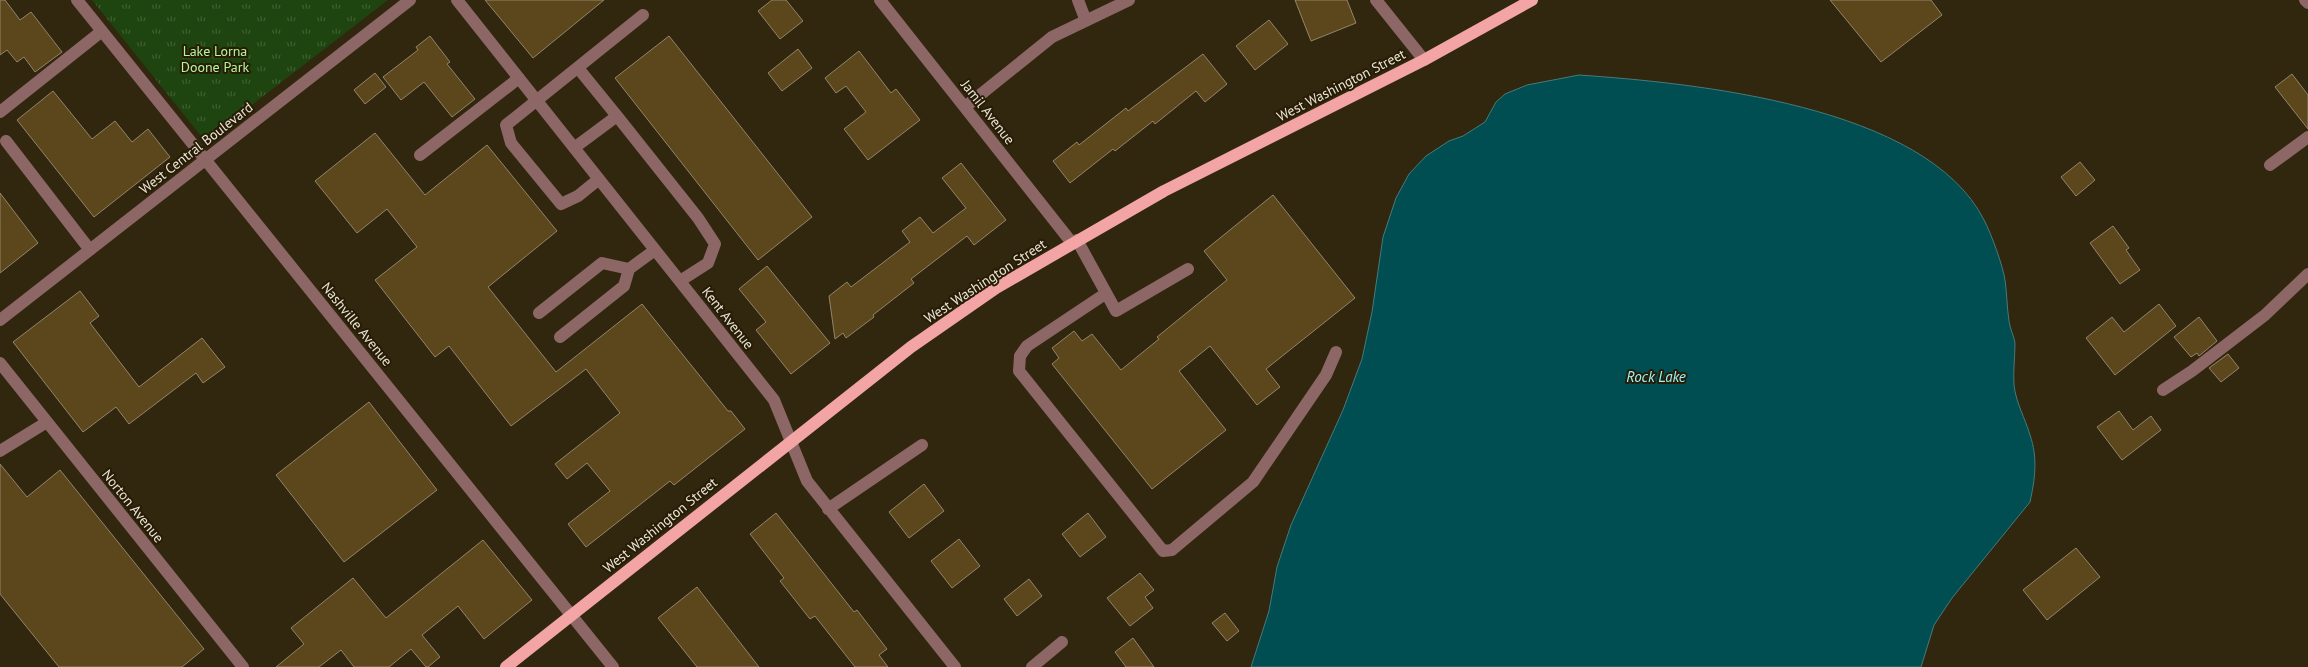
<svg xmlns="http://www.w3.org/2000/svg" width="2308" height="667" font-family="'PT Sans',sans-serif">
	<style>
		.park { fill: url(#park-tufts) }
		.water { fill: #004d52; stroke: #477b7a }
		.building { fill: #5c471c; stroke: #93856b }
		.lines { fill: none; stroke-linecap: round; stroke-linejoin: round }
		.minor { stroke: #8d6666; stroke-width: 12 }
		.major { stroke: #f3a4a5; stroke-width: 12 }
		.labels { text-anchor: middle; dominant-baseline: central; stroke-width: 4; stroke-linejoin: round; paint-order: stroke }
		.park-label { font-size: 14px; fill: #b2f89c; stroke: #271c05 }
		.street-label { font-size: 14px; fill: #ece5d7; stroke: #271c05 }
		.water-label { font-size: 15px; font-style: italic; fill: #9cf3fa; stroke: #271c05 }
	</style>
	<defs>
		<pattern id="park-tufts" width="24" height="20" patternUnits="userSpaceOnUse" patternTransform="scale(1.25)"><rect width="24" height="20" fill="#1e440f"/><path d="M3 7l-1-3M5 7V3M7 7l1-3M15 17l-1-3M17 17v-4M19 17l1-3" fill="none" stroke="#3f5f31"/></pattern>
	</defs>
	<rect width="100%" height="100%" fill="#31260e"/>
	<path class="park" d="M 92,0 L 388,0 L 205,141 Z"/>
	<path class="water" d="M 1579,75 C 1693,83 1926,105 1984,220 C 1991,233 2003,266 2005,280 C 2007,294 2007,308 2009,321 C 2010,329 2014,336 2015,343 C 2015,357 2013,371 2014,385 C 2016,403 2025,418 2030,435 C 2038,458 2035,479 2030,502 L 1952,598 L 1934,625 L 1921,667 L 1251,667 L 1269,611 L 1277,567 L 1291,525 L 1343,410 L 1362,359 L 1372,312 L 1383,237 L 1396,198 L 1409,174 L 1426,156 L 1449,141 L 1463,136 L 1485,122 L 1496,102 L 1505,94 L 1527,85 Z"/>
	<path class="building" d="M 0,0 L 5,0 L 20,20 L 31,12 L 62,52 L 35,72 L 24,57 L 17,62 L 7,50 L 0,55 Z
		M 485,0 L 604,0 L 533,58 Z
		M 772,0 L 786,0 L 803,21 L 780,39 L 758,11 Z
		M 1295,0 L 1347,0 L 1356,23 L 1311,41 Z
		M 1830,0 L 1931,0 L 1942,15 L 1881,62 Z
		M 1269,20 L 1288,44 L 1255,70 L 1236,46 Z
		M 430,36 L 450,62 L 447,64 L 475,99 L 452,117 L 424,82 L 401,100 L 383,77 L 418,50 L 416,47 Z
		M 669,36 L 812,217 L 758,260 L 615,78 Z
		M 798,49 L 812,68 L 782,91 L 768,73 Z
		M 859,51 L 891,93 L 896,89 L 920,120 L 868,160 L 844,129 L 866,112 L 846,86 L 836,93 L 825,78 Z
		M 1203,54 L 1227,84 L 1205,102 L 1196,91 L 1155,124 L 1153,121 L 1115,151 L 1113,149 L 1070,183 L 1053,161 L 1077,142 L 1079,145 L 1126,108 L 1128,111 Z
		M 375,73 L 386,87 L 365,104 L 354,90 Z
		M 2292,74 L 2308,95 L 2308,129 L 2275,87 Z
		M 53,91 L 92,139 L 115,121 L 132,142 L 148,129 L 170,157 L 94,217 L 17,120 Z
		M 375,133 L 425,195 L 487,145 L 557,231 L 488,287 L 556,372 L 642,304 L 728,411 L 731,411 L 745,429 L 674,485 L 670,481 L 586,547 L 568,524 L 610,491 L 587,463 L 567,479 L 555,464 L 620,413 L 586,369 L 511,426 L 449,346 L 435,357 L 375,280 L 417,247 L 387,209 L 357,233 L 315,181 Z
		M 2080,162 L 2095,180 L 2076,196 L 2061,177 Z
		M 961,163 L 1006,220 L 974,245 L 967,236 L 911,279 L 914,283 L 873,315 L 874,317 L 846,338 L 843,333 L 835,339 L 829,296 L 847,282 L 851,287 L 910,242 L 902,231 L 920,217 L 933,233 L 966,208 L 942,178 Z
		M 0,193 L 38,243 L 0,273 Z
		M 1273,195 L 1355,298 L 1266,369 L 1280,387 L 1257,405 L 1210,346 L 1179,371 L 1226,430 L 1152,489 L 1052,364 L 1059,358 L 1052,348 L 1074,331 L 1082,341 L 1092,334 L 1121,370 L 1159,339 L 1157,337 L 1227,280 L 1204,251 Z
		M 2113,226 L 2129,248 L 2126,250 L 2140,270 L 2120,284 L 2090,243 Z
		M 767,266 L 830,343 L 791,374 L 756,330 L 766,322 L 739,289 Z
		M 80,291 L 99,316 L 90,323 L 139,387 L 202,338 L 225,367 L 203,383 L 196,373 L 129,424 L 116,407 L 83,432 L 13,342 Z
		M 2159,304 L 2176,326 L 2115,375 L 2086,338 L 2112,317 L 2124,332 Z
		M 2199,317 L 2217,341 L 2199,356 L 2197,353 L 2191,357 L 2174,337 Z
		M 2228,354 L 2239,368 L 2221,382 L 2209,368 Z
		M 369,402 L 437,490 L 344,562 L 276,475 Z
		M 2119,411 L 2133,430 L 2151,416 L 2161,430 L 2122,460 L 2097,427 Z
		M 0,464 L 27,497 L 60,470 L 204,649 L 182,667 L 59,667 L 0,594 Z
		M 924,484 L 944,511 L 909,538 L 889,512 Z
		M 776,513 L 854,612 L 857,610 L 887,649 L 879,655 L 888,667 L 855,667 L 815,616 L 810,619 L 780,581 L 784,578 L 750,534 Z
		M 1088,513 L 1106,537 L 1080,557 L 1062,534 Z
		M 959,539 L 980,566 L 952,588 L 931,561 Z
		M 483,540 L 532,600 L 484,639 L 458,606 L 422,635 L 440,657 L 428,667 L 426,667 L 411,649 L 389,667 L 354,667 L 341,650 L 319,667 L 276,667 L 304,644 L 291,628 L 353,578 L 386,618 Z
		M 2076,548 L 2100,577 L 2047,620 L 2023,590 Z
		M 1140,573 L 1154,590 L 1145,597 L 1153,608 L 1130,626 L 1107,598 Z
		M 1029,579 L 1042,596 L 1017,616 L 1004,599 Z
		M 697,587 L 759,667 L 697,667 L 658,618 Z
		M 1225,613 L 1239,631 L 1227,641 L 1212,623 Z
		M 1133,638 L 1154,667 L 1126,667 L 1115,652 Z"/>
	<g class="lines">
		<path class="minor" d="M 77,0 L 613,667
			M 457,0 L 774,400 L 807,481 L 955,667
			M 880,0 L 1072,243
			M 1078,0 L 1086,21
			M 1376,0 L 1424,60
			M 2305,0 L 2308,3
			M 578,68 L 617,116
			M 965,107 L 1052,37 L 1129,0
			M 0,112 L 102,31
			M 6,141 L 90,250
			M 574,148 L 617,116 L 698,218 L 715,244 L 708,263 L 680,281
			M 420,155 L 519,78
			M 2270,165 L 2308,137
			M 599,179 L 578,196 L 561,204 L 511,143 L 506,125 L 643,15
			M 1077,240 L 1116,311 L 1188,269
			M 1105,294 L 1027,346 L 1020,356 L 1019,371 L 1163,551 L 1172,550 L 1253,482 L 1326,375 L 1336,352
			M 539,313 L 602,263 L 629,269
			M 0,320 L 410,0
			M 560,337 L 624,286 L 629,269 L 655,250
			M 0,363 L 243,667
			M 2163,390 L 2192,371 L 2265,315 L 2308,274
			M 0,451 L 47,422
			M 828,509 L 922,445
			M 1032,667 L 1062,642"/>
		<path class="major" d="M 506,667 L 911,347 L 996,288 L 1164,191 L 1424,60 L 1532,0"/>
	</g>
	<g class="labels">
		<g class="park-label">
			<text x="215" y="51">Lake Lorna<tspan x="215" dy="16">Doone Park</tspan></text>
		</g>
		<g class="street-label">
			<text transform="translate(1341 85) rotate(-27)">West Washington Street</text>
			<text transform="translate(988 112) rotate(52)">Jamil Avenue</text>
			<text transform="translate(196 148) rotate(-38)">West Central Boulevard</text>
			<text transform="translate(985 281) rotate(-33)">West Washington Street</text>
			<text transform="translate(728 318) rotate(52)">Kent Avenue</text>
			<text transform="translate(357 324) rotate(51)">Nashville Avenue</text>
			<text transform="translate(133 506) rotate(51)">Norton Avenue</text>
			<text transform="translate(660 525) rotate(-39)">West Washington Street</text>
		</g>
		<g class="water-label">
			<text x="1656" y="376">Rock Lake</text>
		</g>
	</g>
</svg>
